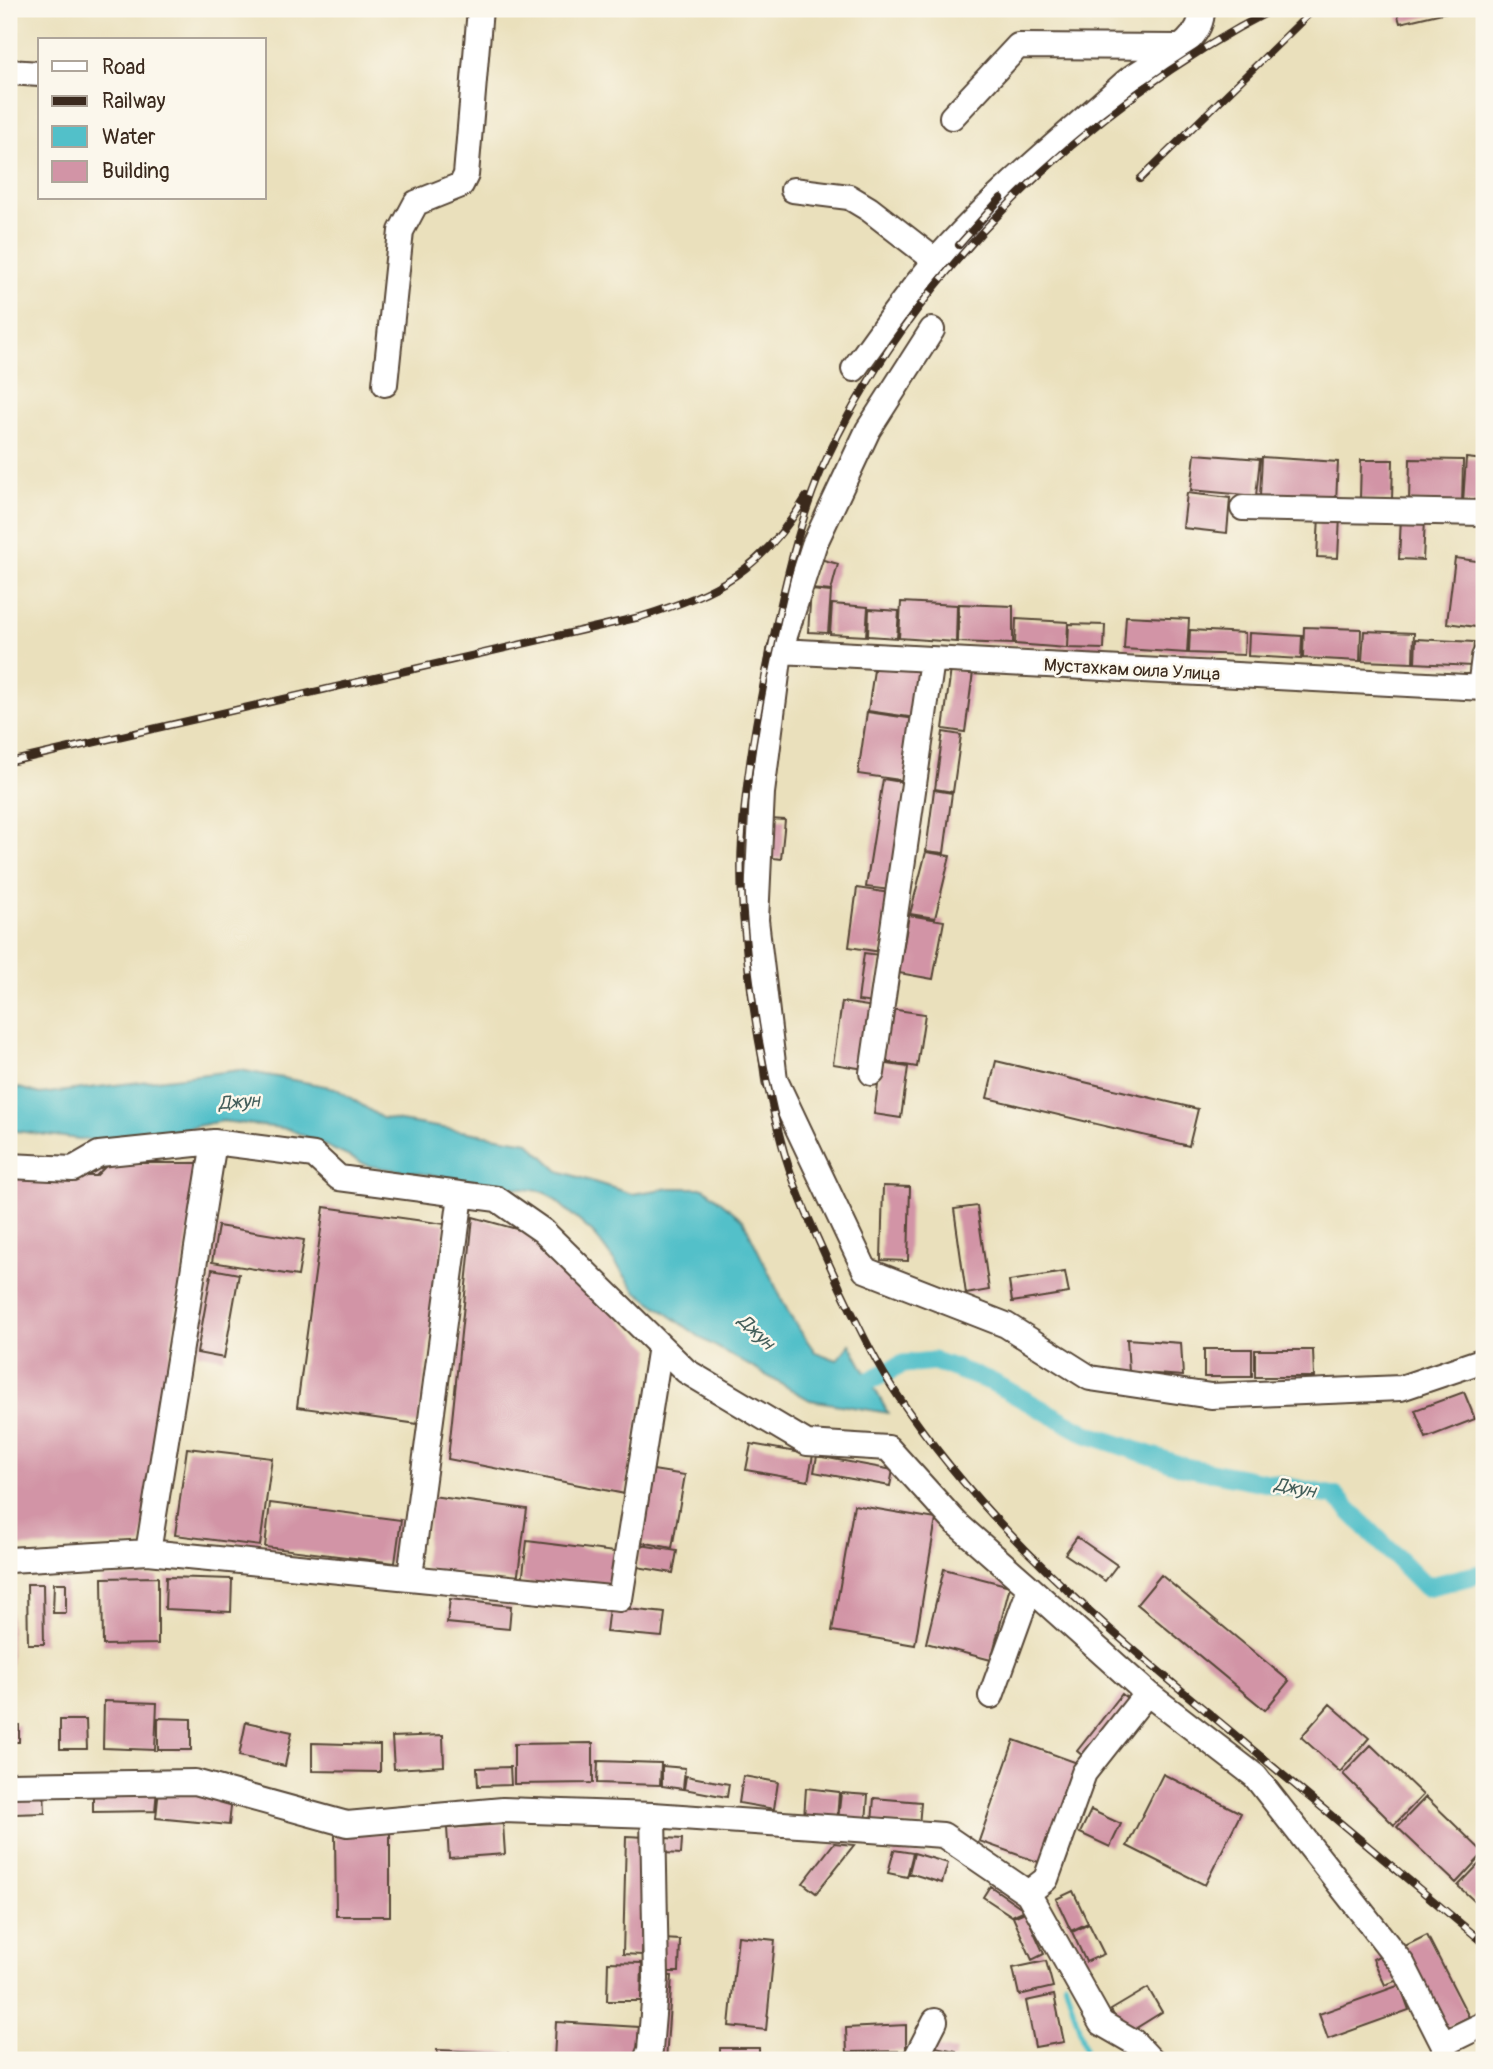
<svg xmlns="http://www.w3.org/2000/svg" width="1493" height="2069" font-family="Pangolin,sans-serif">
	<style>
		.water { fill: #52c0c9; stroke: #467574; stroke-width: 2 }
		.lines { fill: none; stroke-linecap: round; stroke-linejoin: round }
		.stream { stroke: #52c0c9; stroke-width: 5 }
		.canal { stroke: #52c0c9; stroke-width: 19 }
		.building { fill: #d294a6 }
		.minor-casing { stroke: #554536; stroke-width: 28 }
		.minor { stroke: #fff; stroke-width: 24 }
		.rail-casing { stroke: #3b2a1e; stroke-width: 8 }
		.rail { stroke: #fbf7ec; stroke-width: 5; stroke-dasharray: 16; stroke-linecap: butt }
		.labels { text-anchor: middle; dominant-baseline: central; stroke-width: 5; stroke-linejoin: round; paint-order: stroke }
		.street-label { font-size: 18px; fill: #3b2a1e; stroke: #fbf7ec }
		.water-label { font-size: 19px; font-style: italic; fill: #435e5a; stroke: #fbf7ec }
	</style>
	<rect width="100%" height="100%" fill="#fbf7ec"/>
	<filter id="ink" filterUnits="userSpaceOnUse"><feTurbulence type="fractalNoise" baseFrequency=".0143" numOctaves="2"/><feDisplacementMap in="SourceGraphic" scale="14" xChannelSelector="R" yChannelSelector="G"/><feConvolveMatrix kernelMatrix="1 2 1 2 8 2 1 2 1" color-interpolation-filters="sRGB"/></filter>
	<filter id="wash" filterUnits="userSpaceOnUse"><feTurbulence type="fractalNoise" baseFrequency=".00686" numOctaves="4" result="noise"/><feDisplacementMap in="SourceGraphic" scale="28" xChannelSelector="R" yChannelSelector="G"/><feGaussianBlur stdDeviation="1.57" result="paint"/><feColorMatrix in="noise" values="0 0 0 0 0 0 0 0 0 0 0 0 0 0 0 0 0 1.4 0 .05"/><feComposite in="paint" operator="in"/></filter>
	<g filter="url(#wash)">
		<rect width="100%" height="100%" fill="#eae0bc"/>
		<path class="water" d="M 240,1070 L 335,1088 L 382,1118 L 528,1142 L 559,1171 L 632,1194 L 670,1188 L 704,1188 L 743,1220 L 790,1316 L 815,1352 L 837,1360 L 850,1344 L 888,1413 L 810,1400 L 704,1340 L 636,1291 L 594,1234 L 546,1192 L 369,1166 L 289,1129 L 222,1121 L 136,1138 L 95,1141 L 9,1130 L 9,1085 L 40,1094 Z"/>
		<g class="lines">
			<path class="stream" d="M 1065,1982 L 1085,2048 L 1083,2060"/>
			<path class="canal" d="M 846,1384 L 861,1385 L 903,1364 L 934,1361 L 990,1381 L 1087,1434 L 1185,1467 L 1335,1496 L 1426,1587 L 1484,1573"/>
		</g>
		<g id="blocks">
			<path class="building" d="M 1396,9 L 1455,9 L 1455,10 L 1400,23 Z
				M 1195,454 L 1260,459 L 1256,496 L 1191,490 Z
				M 1262,457 L 1338,462 L 1336,501 L 1260,496 Z
				M 1466,458 L 1484,460 L 1484,504 L 1463,503 Z
				M 1410,459 L 1463,460 L 1462,504 L 1409,502 Z
				M 1361,460 L 1393,460 L 1392,500 L 1360,499 Z
				M 1187,493 L 1230,498 L 1227,533 L 1183,528 Z
				M 1319,515 L 1340,516 L 1338,558 L 1317,557 Z
				M 1401,518 L 1425,519 L 1423,560 L 1399,559 Z
				M 1455,558 L 1484,562 L 1476,627 L 1447,623 Z
				M 820,559 L 838,564 L 831,591 L 811,589 Z
				M 811,590 L 831,592 L 828,633 L 808,632 Z
				M 901,602 L 957,605 L 956,642 L 899,638 Z
				M 832,604 L 868,607 L 866,636 L 830,634 Z
				M 959,604 L 1013,606 L 1013,644 L 958,642 Z
				M 869,609 L 899,611 L 897,638 L 868,636 Z
				M 1126,616 L 1189,619 L 1187,653 L 1124,649 Z
				M 1016,619 L 1068,622 L 1067,648 L 1015,644 Z
				M 1069,624 L 1105,625 L 1104,649 L 1068,648 Z
				M 1304,627 L 1361,629 L 1360,661 L 1303,658 Z
				M 1190,630 L 1245,633 L 1244,655 L 1189,653 Z
				M 1364,631 L 1414,633 L 1413,663 L 1362,661 Z
				M 1249,633 L 1302,636 L 1301,659 L 1248,656 Z
				M 1416,639 L 1474,642 L 1472,666 L 1415,663 Z
				M 875,663 L 923,670 L 916,718 L 868,711 Z
				M 951,669 L 973,672 L 965,732 L 943,729 Z
				M 867,712 L 915,719 L 907,781 L 858,774 Z
				M 943,732 L 961,735 L 953,792 L 935,789 Z
				M 883,779 L 907,783 L 890,890 L 866,887 Z
				M 934,790 L 952,793 L 944,853 L 926,851 Z
				M 769,819 L 785,820 L 781,859 L 765,857 Z
				M 926,852 L 950,856 L 935,918 L 910,914 Z
				M 857,888 L 890,893 L 881,952 L 849,947 Z
				M 909,915 L 944,921 L 933,979 L 899,973 Z
				M 864,953 L 880,955 L 874,1003 L 858,1001 Z
				M 842,1002 L 874,1007 L 865,1069 L 833,1064 Z
				M 890,1009 L 925,1014 L 917,1067 L 882,1061 Z
				M 996,1061 L 1198,1109 L 1189,1146 L 987,1098 Z
				M 881,1063 L 908,1067 L 901,1118 L 874,1114 Z
				M 109,1163 L 199,1163 L 141,1544 L 9,1547 L 9,1175 L 96,1176 Z
				M 883,1186 L 910,1187 L 908,1261 L 881,1260 Z
				M 977,1206 L 989,1290 L 966,1294 L 954,1209 Z
				M 324,1207 L 445,1224 L 418,1424 L 297,1407 Z
				M 473,1217 L 531,1233 L 651,1349 L 625,1494 L 448,1459 Z
				M 218,1226 L 304,1240 L 298,1276 L 212,1262 Z
				M 212,1269 L 239,1274 L 224,1358 L 197,1353 Z
				M 1065,1272 L 1069,1293 L 1012,1302 L 1009,1281 Z
				M 1127,1339 L 1181,1343 L 1183,1376 L 1129,1372 Z
				M 1204,1349 L 1252,1349 L 1252,1377 L 1204,1377 Z
				M 1255,1350 L 1313,1350 L 1314,1377 L 1255,1377 Z
				M 1464,1392 L 1475,1419 L 1426,1438 L 1415,1410 Z
				M 751,1444 L 813,1455 L 808,1481 L 746,1470 Z
				M 187,1448 L 272,1458 L 260,1546 L 175,1535 Z
				M 817,1456 L 893,1470 L 890,1486 L 814,1472 Z
				M 653,1470 L 685,1475 L 672,1548 L 641,1542 Z
				M 432,1496 L 527,1509 L 517,1581 L 423,1568 Z
				M 270,1503 L 401,1520 L 395,1563 L 265,1547 Z
				M 854,1505 L 936,1519 L 915,1645 L 832,1631 Z
				M 1077,1537 L 1117,1565 L 1105,1581 L 1065,1554 Z
				M 527,1541 L 615,1552 L 611,1592 L 522,1582 Z
				M 641,1545 L 677,1551 L 673,1573 L 637,1567 Z
				M 944,1569 L 1010,1586 L 991,1660 L 926,1643 Z
				M 1161,1575 L 1289,1681 L 1265,1710 L 1137,1604 Z
				M 158,1577 L 158,1644 L 103,1645 L 102,1578 Z
				M 166,1577 L 232,1579 L 231,1612 L 165,1609 Z
				M 54,1583 L 66,1583 L 66,1613 L 53,1613 Z
				M 27,1584 L 43,1584 L 44,1644 L 28,1644 Z
				M 9,1591 L 11,1591 L 11,1675 L 9,1675 Z
				M 450,1599 L 511,1606 L 509,1629 L 447,1623 Z
				M 609,1607 L 665,1613 L 662,1637 L 606,1632 Z
				M 1122,1694 L 1133,1703 L 1088,1760 L 1077,1751 Z
				M 104,1701 L 157,1703 L 155,1750 L 103,1748 Z
				M 1330,1704 L 1369,1738 L 1340,1772 L 1301,1737 Z
				M 158,1718 L 191,1719 L 191,1750 L 158,1750 Z
				M 60,1720 L 86,1720 L 87,1749 L 60,1749 Z
				M 246,1722 L 292,1732 L 285,1766 L 239,1756 Z
				M 9,1725 L 19,1725 L 19,1742 L 9,1742 Z
				M 443,1735 L 444,1766 L 394,1769 L 392,1737 Z
				M 1014,1740 L 1083,1765 L 1047,1865 L 979,1841 Z
				M 312,1743 L 380,1745 L 380,1772 L 312,1771 Z
				M 593,1743 L 593,1783 L 514,1784 L 514,1744 Z
				M 1371,1745 L 1423,1795 L 1394,1825 L 1343,1774 Z
				M 598,1761 L 661,1763 L 660,1785 L 597,1783 Z
				M 662,1766 L 685,1768 L 683,1789 L 662,1786 Z
				M 510,1767 L 511,1785 L 478,1786 L 477,1768 Z
				M 1163,1774 L 1241,1813 L 1205,1885 L 1127,1846 Z
				M 686,1776 L 729,1784 L 727,1797 L 684,1789 Z
				M 743,1776 L 778,1782 L 774,1809 L 739,1803 Z
				M 806,1788 L 839,1792 L 837,1820 L 804,1818 Z
				M 93,1789 L 157,1789 L 155,1811 L 93,1812 Z
				M 159,1789 L 232,1797 L 229,1825 L 156,1818 Z
				M 44,1791 L 45,1813 L 14,1814 L 13,1792 Z
				M 841,1793 L 868,1795 L 866,1822 L 838,1820 Z
				M 1426,1797 L 1484,1853 L 1456,1883 L 1397,1827 Z
				M 874,1798 L 921,1802 L 919,1826 L 872,1822 Z
				M 1091,1810 L 1121,1824 L 1110,1847 L 1080,1833 Z
				M 503,1824 L 505,1854 L 449,1858 L 447,1828 Z
				M 335,1833 L 390,1833 L 390,1916 L 336,1916 Z
				M 626,1836 L 646,1837 L 642,1955 L 623,1954 Z
				M 664,1838 L 682,1839 L 681,1854 L 664,1853 Z
				M 834,1843 L 854,1845 L 816,1893 L 803,1883 Z
				M 894,1850 L 913,1853 L 907,1877 L 888,1873 Z
				M 914,1853 L 948,1863 L 942,1883 L 909,1873 Z
				M 1481,1862 L 1484,1865 L 1484,1910 L 1458,1886 Z
				M 990,1886 L 1025,1910 L 1012,1916 L 983,1897 Z
				M 1073,1891 L 1088,1923 L 1071,1931 L 1056,1899 Z
				M 1025,1912 L 1044,1954 L 1032,1960 L 1013,1917 Z
				M 1089,1924 L 1104,1954 L 1086,1962 L 1072,1932 Z
				M 1427,1935 L 1469,2017 L 1445,2029 L 1403,1947 Z
				M 738,1936 L 775,1940 L 766,2030 L 729,2026 Z
				M 663,1939 L 680,1940 L 679,1972 L 662,1972 Z
				M 1385,1953 L 1398,1980 L 1385,1985 L 1373,1959 Z
				M 1046,1961 L 1053,1987 L 1019,1995 L 1013,1968 Z
				M 608,1962 L 642,1963 L 641,2001 L 607,2001 Z
				M 659,1975 L 672,1976 L 666,2060 L 652,2060 Z
				M 1400,1985 L 1409,2010 L 1328,2039 L 1319,2014 Z
				M 1148,1988 L 1162,2012 L 1125,2035 L 1111,2010 Z
				M 1054,1995 L 1064,2042 L 1035,2047 L 1026,2001 Z
				M 556,2022 L 639,2027 L 637,2060 L 554,2060 Z
				M 906,2025 L 906,2051 L 847,2052 L 846,2028 Z
				M 925,2045 L 956,2051 L 954,2060 L 923,2060 Z
				M 720,2048 L 759,2048 L 759,2060 L 720,2060 Z
				M 437,2050 L 508,2053 L 508,2060 L 437,2060 Z
				M 1126,2052 L 1136,2060 L 1119,2060 Z"/>
		</g>
	</g>
	<g filter="url(#ink)">
		<use href="#blocks" fill-opacity="0" stroke="#554536" stroke-width="2"/>
		<g class="lines">
			<defs>
				<path id="minor" d="M 9,72 L 40,74
					M 952,117 L 1018,46 L 1179,47
					M 793,190 L 849,197 L 869,209 L 936,261
					M 932,330 L 868,430 L 814,545 L 780,651 L 762,793 L 756,920 L 775,1080 L 865,1270 L 1006,1325 L 1090,1378 L 1211,1396 L 1401,1388 L 1484,1360
					M 854,369 C 884,327 914,284 949,246 C 1003,187 1066,136 1126,82 C 1151,60 1203,48 1202,9
					M 385,384 L 401,231 L 416,203 L 461,185 L 466,175 L 480,9
					M 1243,508 L 1484,513
					M 780,651 L 1484,688
					M 1480,688 L 1484,657
					M 872,1073 L 932,660
					M 9,1166 L 73,1169 L 99,1154 L 214,1142 L 314,1155 L 339,1178 L 497,1199 L 543,1231 L 686,1371 L 807,1443 L 888,1448 L 956,1523 L 1030,1588 L 1147,1693 L 1255,1776 L 1403,1965 L 1443,2044 L 1447,2060
					M 148,1552 L 214,1142
					M 9,1560 L 148,1552 L 620,1599 L 660,1346
					M 410,1576 L 461,1195
					M 991,1696 L 1030,1588
					M 9,1785 L 195,1782 L 347,1824 L 503,1810 L 653,1815 L 943,1835 L 1028,1893 L 1101,2023 L 1134,2042 L 1151,2060
					M 1028,1893 L 1046,1879 L 1084,1773 L 1147,1693
					M 1443,2044 L 1484,2024
					M 646,2060 L 650,2050 L 656,1979 L 653,1815
					M 915,2060 L 935,2021"/>
			</defs>
			<use href="#minor" class="minor-casing"/>
			<use href="#minor" class="minor"/>
			<defs>
				<path id="rail" d="M 1274,9 C 1088,103 906,279 821,471 C 799,523 786,580 774,635 C 759,702 746,771 742,840 C 739,884 744,930 749,974 C 756,1030 766,1086 781,1141 C 794,1191 819,1241 840,1288 C 858,1325 875,1362 898,1396 C 986,1527 1101,1624 1222,1724 C 1309,1797 1397,1870 1484,1943
					M 1140,179 L 1314,9
					M 959,245 L 1001,198
					M 9,762 L 640,617 C 719,592 761,571 806,497"/>
			</defs>
			<use href="#rail" class="rail-casing"/>
			<use href="#rail" class="rail"/>
		</g>
	</g>
	<g class="labels">
		<g class="street-label">
			<text transform="translate(1132 670) rotate(3)">Мустахкам оила Улица</text>
		</g>
		<g class="water-label">
			<text transform="translate(239 1102) rotate(-4)">Джун</text>
			<text transform="translate(756 1332) rotate(44)">Джун</text>
			<text transform="translate(1295 1488) rotate(11)">Джун</text>
		</g>
	</g>
	<rect width="1493" height="2069" fill="none" stroke="#fbf7ec" stroke-width="35"/>
	<rect x="38" y="38" width="228" height="161" fill="#fbf7ec" stroke="#aea59a" stroke-width="2"/>
	<rect x="52" y="61" width="35" height="10" fill="#ffffff" stroke="#aea59a" stroke-width="2"/>
	<text x="102" y="74" font-size="21" fill="#3b2a1e">Road</text>
	<rect x="52" y="96" width="35" height="10" fill="#3b2a1e" stroke="#aea59a" stroke-width="2"/>
	<text x="102" y="108" font-size="21" fill="#3b2a1e">Railway</text>
	<rect x="52" y="126" width="35" height="21" fill="#52c0c9" stroke="#aea59a" stroke-width="2"/>
	<text x="102" y="144" font-size="21" fill="#3b2a1e">Water</text>
	<rect x="52" y="161" width="35" height="21" fill="#d294a6" stroke="#aea59a" stroke-width="2"/>
	<text x="102" y="178" font-size="21" fill="#3b2a1e">Building</text>
</svg>
